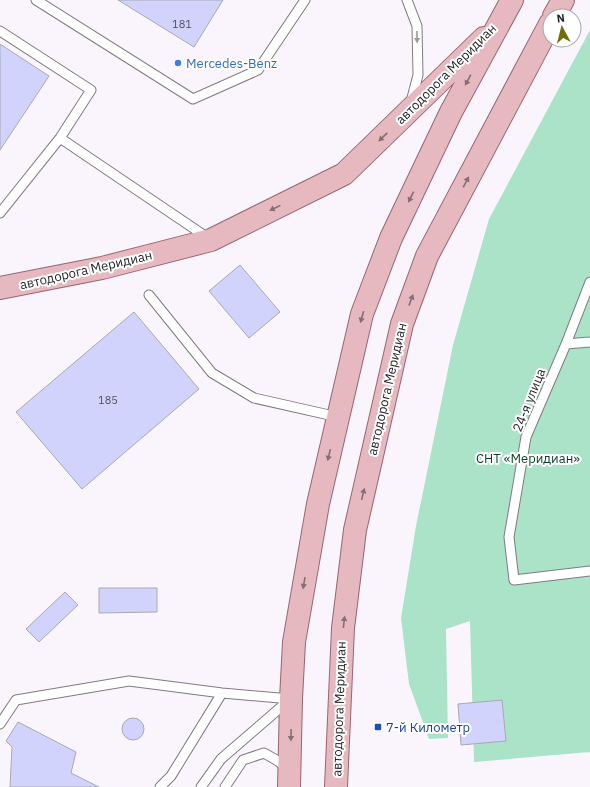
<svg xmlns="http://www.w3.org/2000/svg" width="590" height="787" font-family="'IBM Plex Sans',sans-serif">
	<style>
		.green { fill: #abe3c8 }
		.building { fill: #d1d3fd; stroke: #a8a9b1 }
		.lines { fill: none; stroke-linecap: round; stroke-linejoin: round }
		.lane-casing { stroke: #807b82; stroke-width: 11 }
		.primary-casing { stroke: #98666e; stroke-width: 24 }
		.lane { stroke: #fff; stroke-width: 9 }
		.primary { stroke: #e6b8bf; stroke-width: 22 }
		.oneway { fill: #9d9c9e }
		.oneway2 { fill: #866e73 }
		.shop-dot { fill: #3f7fe0; stroke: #fff; stroke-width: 1.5 }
		.transit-dot { fill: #1a4fb4; stroke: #fff; stroke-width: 1.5 }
		.labels { text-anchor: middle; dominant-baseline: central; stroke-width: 4; stroke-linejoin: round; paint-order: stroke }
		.number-label { font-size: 11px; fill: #51505c }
		.shop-label { font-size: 13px; fill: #366cbe; stroke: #fff; text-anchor: start }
		.street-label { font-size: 13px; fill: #262427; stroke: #fff }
		.park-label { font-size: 13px; fill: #0b3d2b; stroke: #fff }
		.transit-label { font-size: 13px; fill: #164399; stroke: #fff; text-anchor: start }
	</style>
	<rect width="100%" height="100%" fill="#faf5fd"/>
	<path class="green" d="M 590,30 L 590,752 L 474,762 L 470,621 L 446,629 L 448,738 L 429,739 L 409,684 L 401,618 L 416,526 L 453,345 L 489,219 Z"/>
	<path class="building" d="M 118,0 L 223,0 L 194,47 Z
		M 0,44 L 49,76 L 0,150 Z
		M 240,265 L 280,312 L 249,338 L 209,291 Z
		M 134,312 L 199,389 L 82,489 L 16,412 Z
		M 99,588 L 157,588 L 157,612 L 99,613 Z
		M 65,592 L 78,605 L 39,642 L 26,629 Z
		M 502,700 L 506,741 L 461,745 L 458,704 Z
		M122 729a11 11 0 1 1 22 0a11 11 0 1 1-22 0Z
		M 18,722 L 76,752 L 71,773 L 99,787 L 10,787 L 12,747 L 6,741 Z"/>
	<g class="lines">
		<defs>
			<path id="lane" d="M 36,0 L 193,99 L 258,70 L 305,0
				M 407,0 L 417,26 L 418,75 L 411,102
				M 0,31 L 91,90 L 60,138 L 0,213
				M 60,138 L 208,238
				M 590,282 L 566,344 L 526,437 L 509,537 L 514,580 L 590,571
				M 149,295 L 212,373 L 254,398 L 338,417
				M 566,344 L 590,342
				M 0,724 L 16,700 L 129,681 L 222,693 L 291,699
				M 160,787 L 171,776 L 222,693
				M 201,787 L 221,759 L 288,701
				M 225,787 L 243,760 L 264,753 L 278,761 L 287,769"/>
			<path id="primary" d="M 554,16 L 563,0
				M 0,288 L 102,268 L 211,240 L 344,174 L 484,38
				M 289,787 L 291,699 L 294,642 L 318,504 L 362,314 L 391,238 L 451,112 L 512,0
				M 336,787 L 343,628 L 355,530 L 402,324 L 427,256 L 550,24"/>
		</defs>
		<use href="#lane" class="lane-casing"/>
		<use href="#primary" class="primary-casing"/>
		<use href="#lane" class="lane"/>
		<use href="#primary" class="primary"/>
	</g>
	<defs><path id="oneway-solid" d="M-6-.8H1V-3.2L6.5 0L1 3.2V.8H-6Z"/></defs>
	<use class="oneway" href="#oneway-solid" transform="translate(417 37) rotate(89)"/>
	<g class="oneway2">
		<use href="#oneway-solid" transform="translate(468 80) rotate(118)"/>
		<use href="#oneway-solid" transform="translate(383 137) rotate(136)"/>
		<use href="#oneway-solid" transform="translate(466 182) rotate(-62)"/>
		<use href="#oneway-solid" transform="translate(411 197) rotate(116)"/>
		<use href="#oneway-solid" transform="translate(275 208) rotate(154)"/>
		<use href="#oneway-solid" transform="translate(411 300) rotate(-70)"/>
		<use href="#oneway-solid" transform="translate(362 317) rotate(106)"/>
		<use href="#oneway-solid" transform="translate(329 455) rotate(103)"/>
		<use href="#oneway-solid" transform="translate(363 494) rotate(-77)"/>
		<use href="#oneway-solid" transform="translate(304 583) rotate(100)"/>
		<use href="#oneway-solid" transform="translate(344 622) rotate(-84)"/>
		<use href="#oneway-solid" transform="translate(291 735) rotate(91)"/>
	</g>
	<circle class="shop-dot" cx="178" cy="63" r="4"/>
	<rect class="transit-dot" x="374" y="723" width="8" height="8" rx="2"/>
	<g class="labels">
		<g class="number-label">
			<text x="182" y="24">181</text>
			<text x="108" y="400">185</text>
		</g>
		<g class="shop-label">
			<text x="186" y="63">Mercedes-Benz</text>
		</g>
		<g class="street-label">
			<text transform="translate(446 74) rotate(-45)">автодорога Меридиан</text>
			<text transform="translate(86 270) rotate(-13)">автодорога Меридиан</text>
			<text transform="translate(387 389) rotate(-77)">автодорога Меридиан</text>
			<text transform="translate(529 400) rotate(-68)">24-я улица</text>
			<text transform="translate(339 709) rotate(-88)">автодорога Меридиан</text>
		</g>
		<g class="park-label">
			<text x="528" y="458">СНТ «Меридиан»</text>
		</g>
		<g class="transit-label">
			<text x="386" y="727">7-й Километр</text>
		</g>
	</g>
	<g transform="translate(562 28) rotate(353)"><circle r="19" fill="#ffffff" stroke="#a8a7a9"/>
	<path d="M0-3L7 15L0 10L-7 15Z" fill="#706d0c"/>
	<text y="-6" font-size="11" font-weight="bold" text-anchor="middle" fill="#262427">N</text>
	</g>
</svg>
